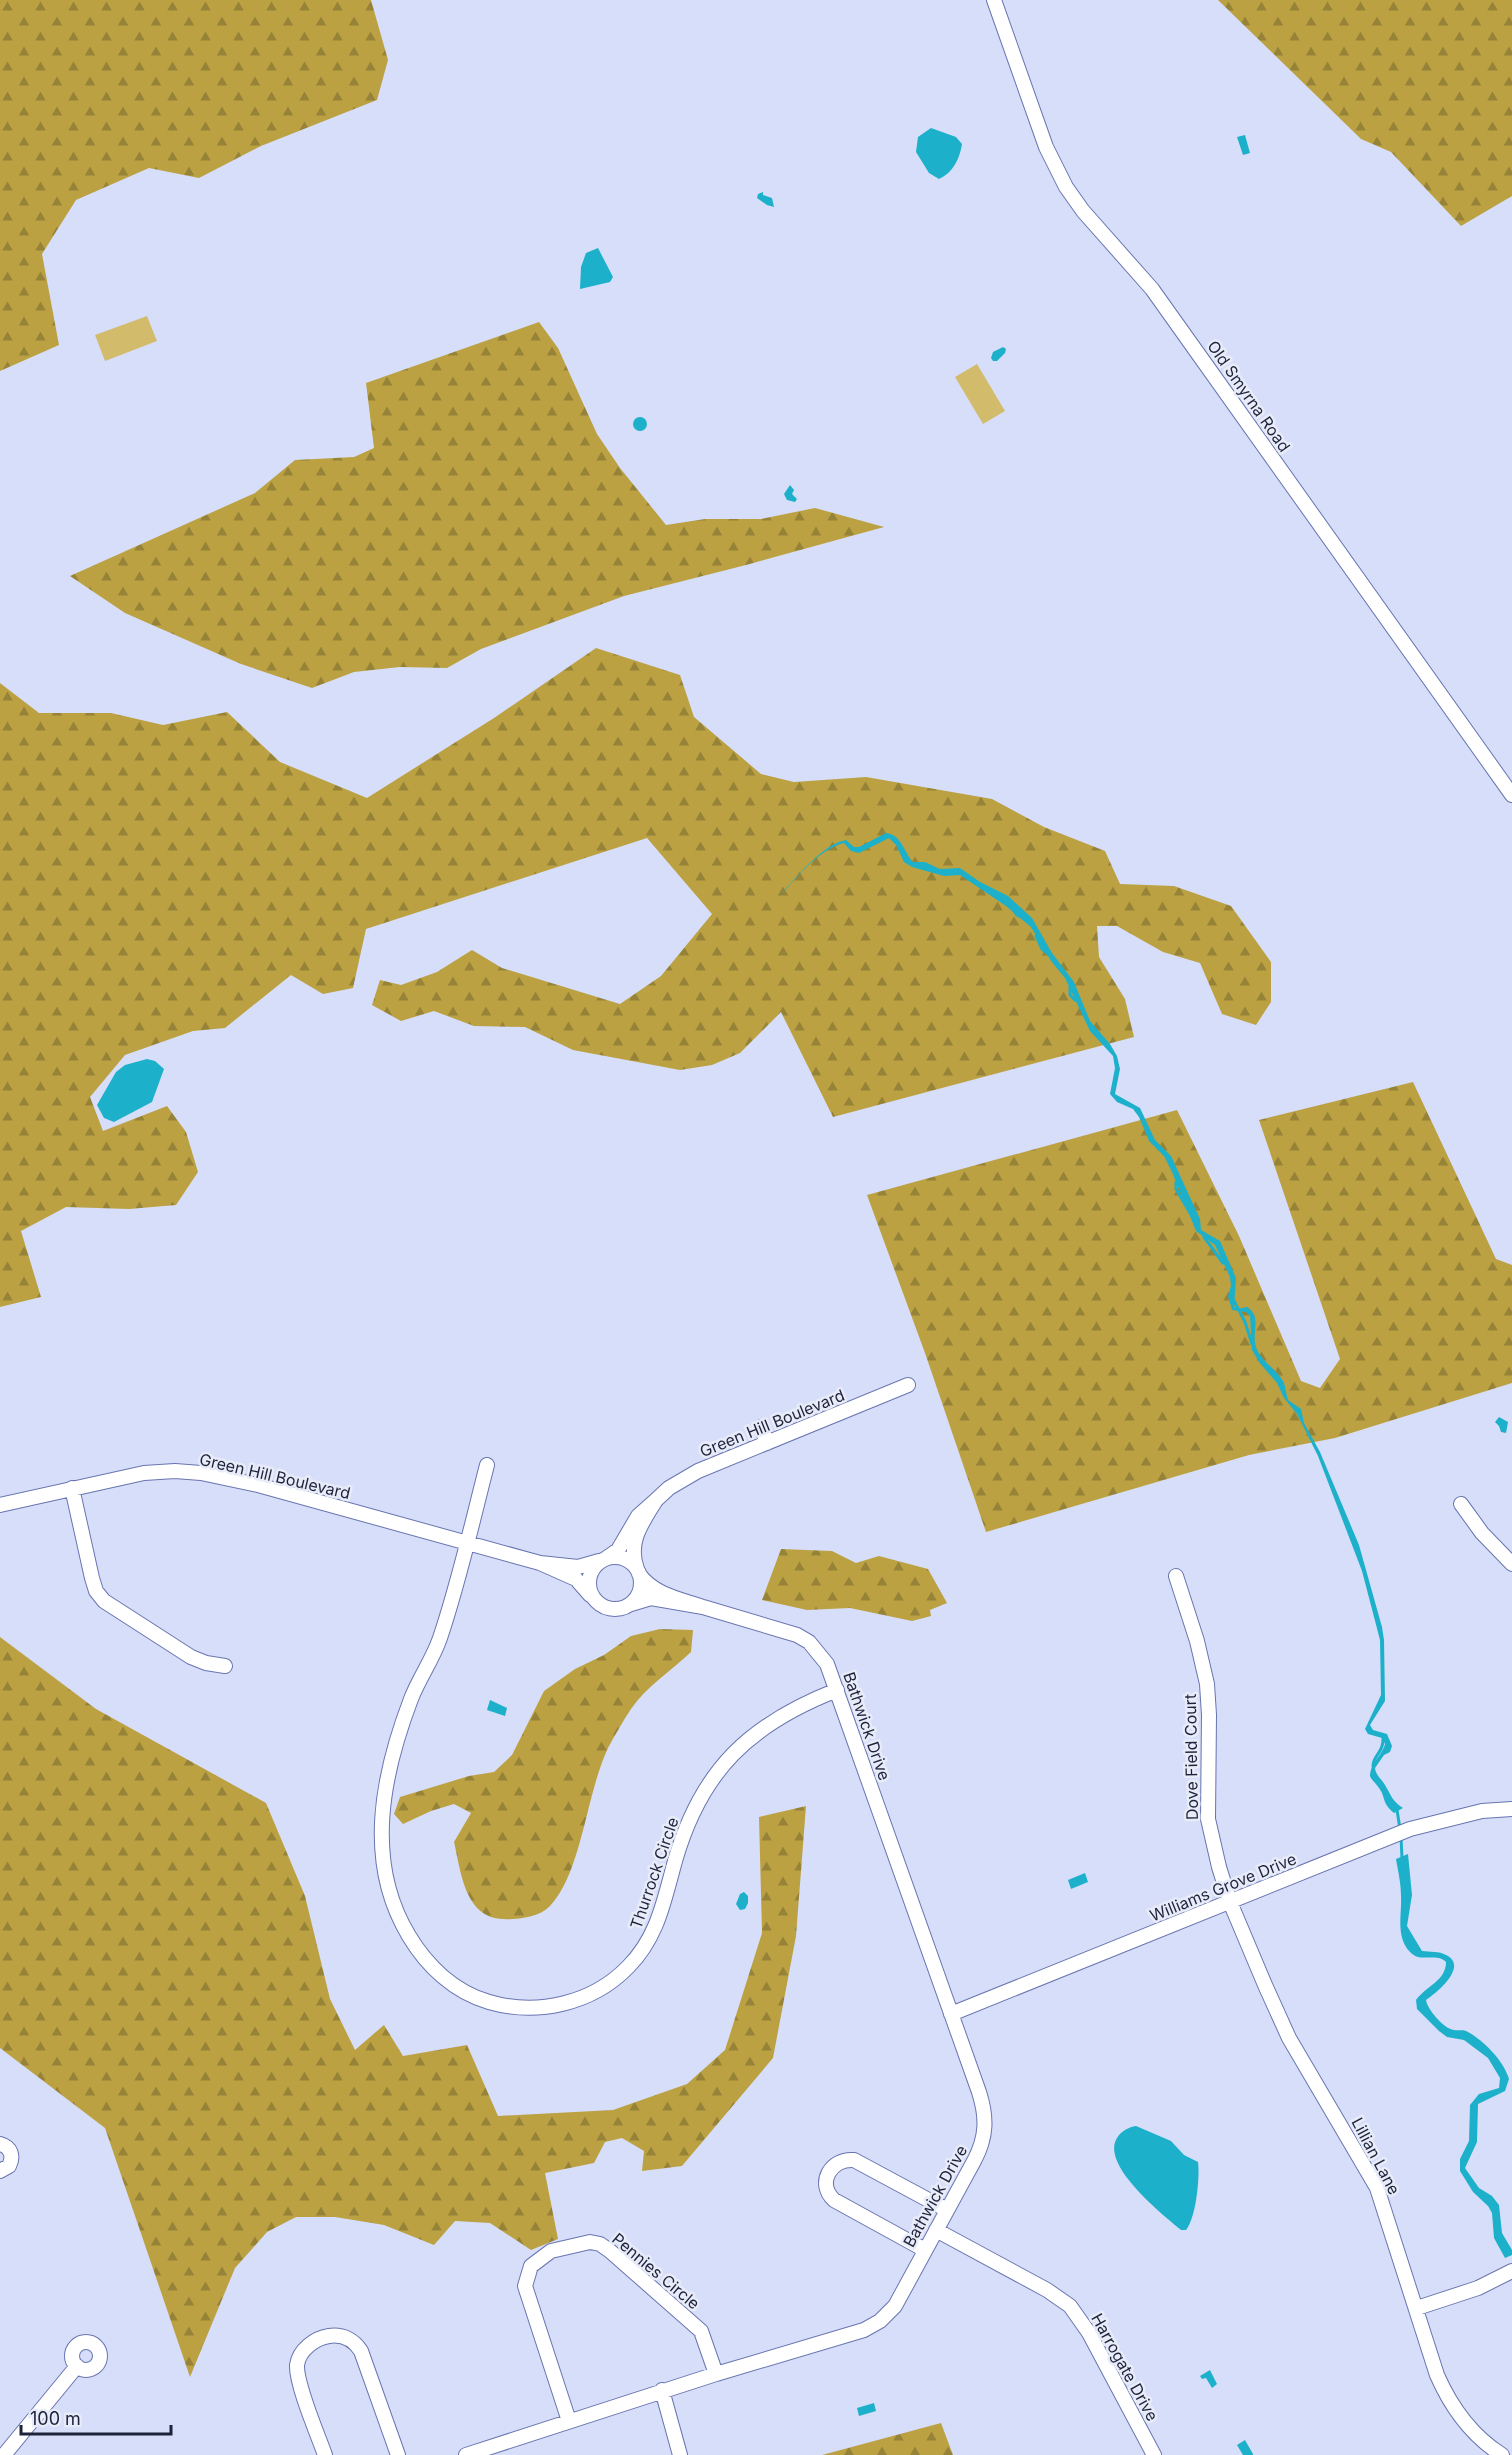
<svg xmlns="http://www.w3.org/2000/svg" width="1512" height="2455" font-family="Inter,sans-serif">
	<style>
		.forest { fill: url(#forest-firs) }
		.pitch { fill: #d2bc6c }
		.water { fill: #1db0ca }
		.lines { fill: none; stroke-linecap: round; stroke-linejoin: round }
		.stream { stroke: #1db0ca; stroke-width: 3 }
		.minor-casing { stroke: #6875b0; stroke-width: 16 }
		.minor { stroke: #fff; stroke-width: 14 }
		.labels { text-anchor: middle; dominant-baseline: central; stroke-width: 5; stroke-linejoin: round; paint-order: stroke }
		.street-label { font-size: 16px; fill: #1e233c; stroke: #e8ecf9 }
	</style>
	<defs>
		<pattern id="forest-firs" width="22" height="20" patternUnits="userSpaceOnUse" patternTransform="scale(1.5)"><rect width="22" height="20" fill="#bba142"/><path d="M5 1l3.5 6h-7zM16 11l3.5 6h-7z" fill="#978338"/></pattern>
	</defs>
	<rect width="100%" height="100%" fill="#d7def9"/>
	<path class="forest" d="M 0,0 L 371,0 L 388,60 L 377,100 L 261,146 L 199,178 L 149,168 L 76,200 L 42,254 L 59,345 L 0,371 Z
		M 1218,0 L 1512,0 L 1512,196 L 1461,226 L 1391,152 L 1361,139 Z
		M 539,322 L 558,348 L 597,434 L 620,468 L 666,525 L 705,519 L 761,519 L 815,508 L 884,527 L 746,565 L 624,596 L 481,649 L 447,668 L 400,667 L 354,672 L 312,688 L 241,664 L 125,613 L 70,576 L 255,493 L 295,460 L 354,457 L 374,448 L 366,383 Z
		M 596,648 L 680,675 L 694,717 L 761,774 L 794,782 L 866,777 L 992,799 L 1044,827 L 1105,851 L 1120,884 L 1174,886 L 1231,906 L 1271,962 L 1271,1002 L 1256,1025 L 1222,1014 L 1200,963 L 1163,952 L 1117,926 L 1097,926 L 1099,957 L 1125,999 L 1134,1037 L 833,1117 L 781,1012 L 740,1053 L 712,1065 L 680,1070 L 573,1050 L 525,1027 L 474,1026 L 434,1011 L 401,1021 L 372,1005 L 380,980 L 401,985 L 437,972 L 472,950 L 502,968 L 620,1004 L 661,976 L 712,914 L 647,838 L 366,929 L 353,988 L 323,994 L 291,975 L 225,1028 L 193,1031 L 125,1055 L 90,1097 L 103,1131 L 167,1106 L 186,1132 L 198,1172 L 176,1205 L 129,1209 L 66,1207 L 21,1231 L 41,1297 L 0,1307 L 0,683 L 39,713 L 111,713 L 163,725 L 227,712 L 280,762 L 367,798 L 494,718 Z
		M 1413,1082 L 1496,1259 L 1512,1265 L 1512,1383 L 1335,1438 L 1249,1455 L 986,1532 L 925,1353 L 867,1195 L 1177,1110 L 1239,1236 L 1301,1381 L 1320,1388 L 1340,1359 L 1259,1120 Z
		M 781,1549 L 832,1551 L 856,1563 L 879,1556 L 928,1569 L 947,1603 L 930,1610 L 931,1616 L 912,1621 L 850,1608 L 807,1610 L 762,1600 Z
		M 660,1629 L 693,1630 L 691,1652 C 672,1670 646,1687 631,1709 C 623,1721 615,1735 608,1748 C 586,1794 582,1872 550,1906 C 540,1917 517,1920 503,1919 C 465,1918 461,1872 454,1842 L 471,1813 L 454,1804 L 431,1811 L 403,1824 L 394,1814 L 400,1797 L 469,1776 L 494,1772 L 512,1755 L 544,1691 L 575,1669 L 604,1655 L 631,1636 Z
		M 0,1637 L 96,1709 L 266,1803 L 305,1896 L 330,1999 L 355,2050 L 384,2025 L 403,2056 L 467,2045 L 498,2116 L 613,2110 L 687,2084 L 725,2050 L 762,1933 L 759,1817 L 806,1806 L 796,1936 L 773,2058 L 682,2166 L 642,2171 L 644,2151 L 622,2138 L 605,2142 L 594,2163 L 545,2173 L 558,2239 L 531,2250 L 490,2223 L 455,2221 L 434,2245 L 384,2225 L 335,2217 L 296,2217 L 267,2232 L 235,2268 L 190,2377 L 105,2128 L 0,2048 Z
		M 941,2423 L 953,2455 L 822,2455 Z"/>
	<path class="pitch" d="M 147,316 L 157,341 L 105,361 L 95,335 Z
		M 977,364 L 1005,411 L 983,424 L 955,377 Z"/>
	<path class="water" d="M 931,128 L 956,137 L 962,144 C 960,158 953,173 939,179 L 929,173 L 916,152 L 918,137 Z
		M 1245,135 L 1250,153 L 1243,155 L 1237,137 Z
		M 763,192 L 763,195 L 772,198 L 774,207 L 767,205 L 757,198 L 758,194 Z
		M 598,248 L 613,277 L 610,282 L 580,289 L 581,267 L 586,253 Z
		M 1003,347 L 1006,349 L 1005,353 L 997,361 L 993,361 L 991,358 L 993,352 Z
		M633 424a7 7 0 1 1 14 0a7 7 0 1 1-14 0Z
		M 790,485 L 794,490 L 792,494 L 797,499 L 795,502 L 787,500 L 784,494 Z
		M 886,833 C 902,835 903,851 913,862 L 925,862 L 940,869 L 960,868 L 980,882 L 1008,896 L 1032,918 L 1052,953 L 1074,982 L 1090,1021 L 1110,1044 L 1117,1056 L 1120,1069 L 1115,1094 L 1140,1108 L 1155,1140 L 1171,1156 L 1200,1219 L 1201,1230 L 1220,1241 L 1236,1278 L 1234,1306 L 1237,1309 L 1247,1307 C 1261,1316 1253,1329 1255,1343 C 1258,1360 1275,1367 1283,1381 C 1286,1387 1286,1394 1288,1400 L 1301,1409 L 1304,1423 L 1320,1452 L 1359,1545 L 1382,1627 L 1384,1640 L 1385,1701 L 1370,1725 L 1373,1730 L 1387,1734 L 1392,1746 L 1390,1752 L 1384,1755 L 1375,1768 C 1376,1776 1381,1778 1385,1785 C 1391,1795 1392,1801 1403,1808 L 1394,1813 C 1381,1802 1386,1797 1379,1788 C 1376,1783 1372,1781 1370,1776 C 1371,1761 1382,1756 1385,1744 L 1382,1738 L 1368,1734 L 1365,1729 L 1381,1695 L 1380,1640 L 1362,1571 L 1318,1456 L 1297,1414 L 1284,1398 L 1277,1383 L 1259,1362 L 1252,1350 L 1250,1316 L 1246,1312 L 1232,1310 L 1228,1296 L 1231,1286 L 1230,1277 L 1215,1245 L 1196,1231 L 1172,1172 L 1164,1156 L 1149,1141 L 1139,1117 L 1133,1109 L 1117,1102 L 1110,1094 L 1115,1068 L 1113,1056 L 1090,1031 L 1065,978 L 1051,961 L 1031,927 L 1006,906 L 960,875 L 944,876 L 912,867 L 904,862 L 896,845 L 889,838 L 859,853 L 851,851 L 844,843 C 817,850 795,880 777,899 C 792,882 822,844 846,840 L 854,847 L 859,847 Z
		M 147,1059 L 155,1061 L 164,1069 L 152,1102 L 114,1122 L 104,1118 L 97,1105 L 116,1072 L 125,1065 Z
		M 1499,1417 L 1508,1422 L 1506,1433 L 1501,1432 L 1499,1426 L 1495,1422 Z
		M 490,1700 L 507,1708 L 505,1716 L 487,1710 Z
		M 1408,1854 L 1412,1895 L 1407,1926 L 1422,1951 C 1430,1952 1439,1951 1446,1955 C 1469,1966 1437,1993 1426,2000 C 1427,2009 1444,2029 1454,2030 C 1459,2031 1463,2029 1468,2032 C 1484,2041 1504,2061 1509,2079 L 1505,2091 L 1478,2104 L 1477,2142 L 1465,2168 L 1479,2188 L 1492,2196 L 1499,2205 L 1502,2233 L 1512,2250 L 1512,2255 L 1505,2258 L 1494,2238 L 1492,2213 L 1488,2206 L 1473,2192 L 1460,2171 L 1460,2159 L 1469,2141 L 1470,2105 L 1479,2094 L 1499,2088 L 1500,2078 L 1488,2058 L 1464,2040 L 1447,2037 L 1439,2031 L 1417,2009 L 1416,2000 C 1426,1986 1446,1981 1446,1962 C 1437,1952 1421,1963 1411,1953 C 1395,1938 1402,1915 1401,1896 C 1401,1883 1398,1871 1396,1859 Z
		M 1085,1873 L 1088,1882 L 1071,1889 L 1068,1880 Z
		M 744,1892 L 748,1896 L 748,1903 L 745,1909 L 740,1910 L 736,1904 L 740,1894 Z
		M 1136,2126 L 1171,2141 L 1184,2155 L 1198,2162 C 1200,2178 1196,2218 1186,2230 L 1181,2230 C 1163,2215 1100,2165 1117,2138 C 1121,2131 1129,2127 1136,2126 Z
		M 1210,2370 L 1217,2384 L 1212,2388 L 1206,2378 L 1202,2379 L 1200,2376 Z
		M 874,2403 L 876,2411 L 859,2416 L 857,2408 Z
		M 1245,2440 L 1253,2454 L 1253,2455 L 1243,2455 L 1237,2445 Z"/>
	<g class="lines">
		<path class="stream" d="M 1014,911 L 1017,915 L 1025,919
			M 1036,936 L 1042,949 L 1047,953
			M 1070,987 L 1070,995 L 1075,1000
			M 1176,1182 L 1176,1189 L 1190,1213
			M 1204,1237 L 1223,1263
			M 1232,1297 L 1245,1322 L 1252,1344
			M 1373,1766 C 1373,1755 1384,1753 1383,1737
			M 1397,1810 L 1400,1829
			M 1401,1836 L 1402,1859"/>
		<defs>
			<path id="minor" d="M 994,0 L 1046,147 L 1066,187 L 1083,211 L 1152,289 L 1512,795
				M 761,1427 L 767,1443
				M 487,1465 C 472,1523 459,1582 440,1638 C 433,1659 419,1678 411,1699 C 382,1775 364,1862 409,1936 C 427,1966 454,1992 489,2002 C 537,2016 592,2004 628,1967 C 658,1937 664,1900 675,1861 C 701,1770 750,1724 837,1690
				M 72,1488 L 92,1578 L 96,1591 L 104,1601 L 191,1657 L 206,1663 L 225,1666
				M 656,1500 L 669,1488 L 698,1471 L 908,1385
				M 1461,1504 L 1482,1533 L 1512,1564
				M 0,1505 L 144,1473 L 175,1471 L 201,1473 L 258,1485 L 540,1563
				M589 1583a26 26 0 1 1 52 0a26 26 0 1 1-52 0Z
				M 605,1559 L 618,1550 L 638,1516 L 656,1500 C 642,1523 627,1542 637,1569
				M 1176,1576 L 1197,1641 L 1207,1684 L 1209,1715 L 1208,1819 L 1219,1867 L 1230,1902 L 1265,1985 L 1289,2038 L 1377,2188 L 1437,2375 C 1451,2407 1472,2436 1502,2455
				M 590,1595 L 576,1579 L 540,1563 L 578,1567 L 599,1561
				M 631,1604 L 651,1598 L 703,1607 C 680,1599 654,1595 639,1574
				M 951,2014 L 1410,1829 L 1482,1811 L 1512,1809
				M 0,2144 C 11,2147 14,2156 9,2166 L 0,2171
				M 936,2230 L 1047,2290 L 1070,2306 L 1089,2333 L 1154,2455
				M 925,2250 L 834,2200 C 816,2183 831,2158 854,2160 L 947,2210
				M 1417,2308 L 1478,2288 L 1512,2271
				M72 2356a14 14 0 1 1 28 0a14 14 0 1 1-28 0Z
				M 662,2390 L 680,2455
				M 569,2421 L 525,2286 L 531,2266 L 551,2251 L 590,2242 L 600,2244 L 610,2251 L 701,2331 L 716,2374
				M 4,2455 L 77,2366
				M 325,2455 C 318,2435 296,2385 297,2365 C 299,2350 315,2338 329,2336 C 343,2334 354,2340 361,2351 L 398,2455
				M 466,2455 L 716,2374 L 864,2330 L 880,2321 L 895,2306 L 974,2161 C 987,2137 987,2117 979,2092 L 827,1664 L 809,1642 L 797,1635 L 703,1607"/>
		</defs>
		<use href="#minor" class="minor-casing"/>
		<use href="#minor" class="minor"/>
	</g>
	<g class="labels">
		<g class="street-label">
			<text transform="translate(1249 396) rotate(55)">Old Smyrna Road</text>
			<text transform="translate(772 1423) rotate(-22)">Green Hill Boulevard</text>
			<text transform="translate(275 1476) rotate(13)">Green Hill Boulevard</text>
			<text transform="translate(867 1726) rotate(71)">Bathwick Drive</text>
			<text transform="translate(1191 1757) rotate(-91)">Dove Field Court</text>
			<text transform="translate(654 1873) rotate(-71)">Thurrock Circle</text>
			<text transform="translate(1223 1887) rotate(-22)">Williams Grove Drive</text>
			<text transform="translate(1376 2156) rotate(62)">Lillian Lane</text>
			<text transform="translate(935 2196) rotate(-61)">Bathwick Drive</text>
			<text transform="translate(656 2271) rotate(40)">Pennies Circle</text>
			<text transform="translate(1125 2367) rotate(61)">Harrogate Drive</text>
		</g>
	</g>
	<path d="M21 2425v9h150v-9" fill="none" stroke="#1e233c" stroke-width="3"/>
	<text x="30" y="2425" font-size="18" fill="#1e233c" stroke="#e8ecf9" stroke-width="4.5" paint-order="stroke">100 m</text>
</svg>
